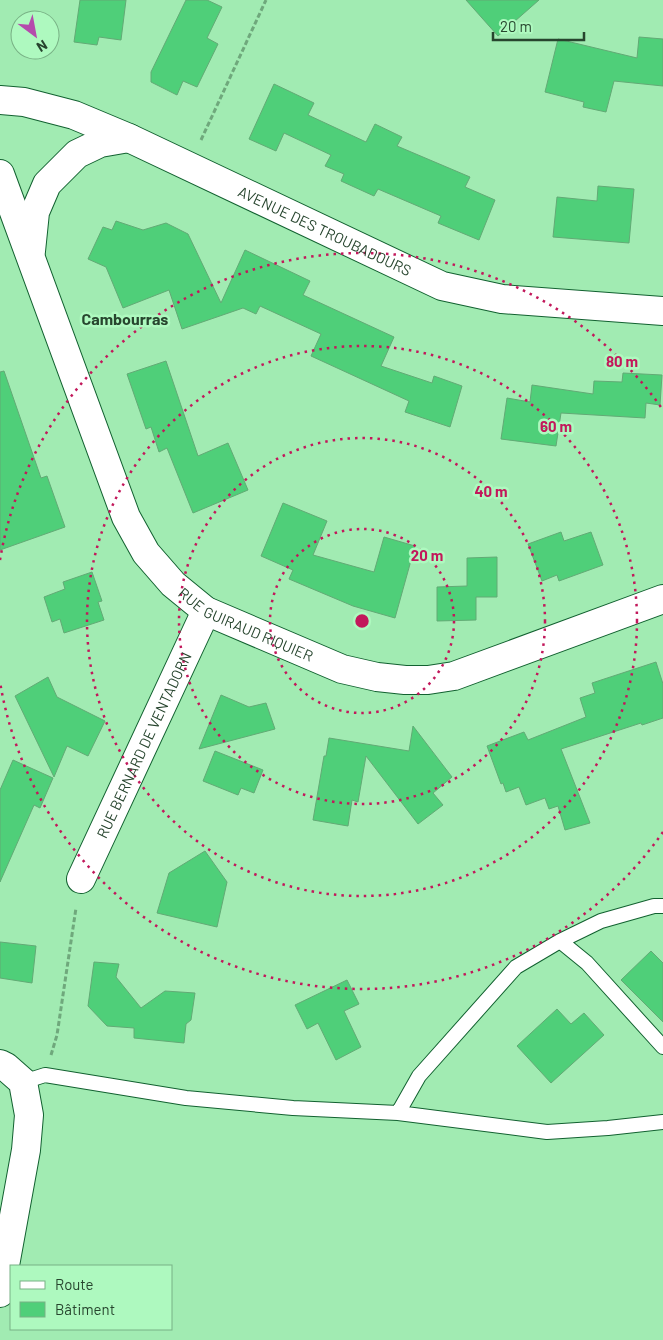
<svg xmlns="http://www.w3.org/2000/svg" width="663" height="1340" font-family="Barlow,sans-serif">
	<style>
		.building { fill: #4fcf79; stroke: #62aa75 }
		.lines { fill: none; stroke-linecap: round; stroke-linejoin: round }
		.service-casing { stroke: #126130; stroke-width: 16 }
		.minor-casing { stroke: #126130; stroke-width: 30 }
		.path { stroke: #6fa87c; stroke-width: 3; stroke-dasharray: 5 2.5; stroke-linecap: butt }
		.service { stroke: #fff; stroke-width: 14 }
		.minor { stroke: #fff; stroke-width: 28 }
		.ring { fill: none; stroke: #c2185b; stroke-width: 2.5; stroke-dasharray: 2.5 5 }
		.labels { text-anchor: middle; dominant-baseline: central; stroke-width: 5; stroke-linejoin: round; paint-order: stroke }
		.street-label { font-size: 15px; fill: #27452e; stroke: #aef9bf }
		.neighbourhood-label { font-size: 16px; font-weight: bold; fill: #27452e; stroke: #aef9bf }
		.centre { fill: #c2185b; stroke: #aef9bf; stroke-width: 2.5 }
		.ring-label { font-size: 15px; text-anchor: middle; font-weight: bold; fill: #c2185b; stroke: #aef9bf; stroke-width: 5; stroke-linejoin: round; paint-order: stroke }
	</style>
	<rect width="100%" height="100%" fill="#a1ebb2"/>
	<path class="building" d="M 80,0 L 126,0 L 121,40 L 99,37 L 97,45 L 74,42 Z
		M 186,0 L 207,0 L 222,7 L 207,38 L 218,44 L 197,87 L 183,81 L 177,95 L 151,82 L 151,72 Z
		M 466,0 L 539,0 L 498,36 Z
		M 639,37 L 663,39 L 663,86 L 614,81 L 606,112 L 583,107 L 584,102 L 545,92 L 558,39 L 637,58 Z
		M 274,84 L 314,103 L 308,115 L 366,142 L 375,124 L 402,137 L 397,146 L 470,177 L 465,187 L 495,200 L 479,240 L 438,223 L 441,216 L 378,189 L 374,196 L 341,181 L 344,174 L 325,166 L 331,155 L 284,133 L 276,151 L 249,139 Z
		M 598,186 L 634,189 L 629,243 L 553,237 L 557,197 L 597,201 Z
		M 116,221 L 143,230 L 166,223 L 188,234 L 221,303 L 245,250 L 310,281 L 303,295 L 394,337 L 381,366 L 432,383 L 434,376 L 462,386 L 450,427 L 405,412 L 409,401 L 311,356 L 321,334 L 260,306 L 256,314 L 243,308 L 182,329 L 169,290 L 123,308 L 106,267 L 88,259 L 103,227 L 112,230 Z
		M 166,361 L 198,456 L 228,443 L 248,490 L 193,513 L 167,448 L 159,452 L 151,427 L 146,429 L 127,374 Z
		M 4,371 L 41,478 L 47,476 L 65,527 L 0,550 L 0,372 Z
		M 623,373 L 662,375 L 660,405 L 646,403 L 645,418 L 561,413 L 556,446 L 501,439 L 507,398 L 530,402 L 532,385 L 593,394 L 594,381 L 622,382 Z
		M 283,503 L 327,521 L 313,555 L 374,572 L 384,537 L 415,546 L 395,618 L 353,606 L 289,579 L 293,570 L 261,556 Z
		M 561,532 L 564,541 L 591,532 L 603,565 L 559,581 L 557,575 L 542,581 L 528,544 Z
		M 497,557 L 497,597 L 476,597 L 476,620 L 437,621 L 437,587 L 467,586 L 467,558 Z
		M 92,572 L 102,601 L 98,602 L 104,620 L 64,633 L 60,619 L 52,622 L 44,597 L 65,589 L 63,582 Z
		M 656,662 L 663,684 L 663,718 L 642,725 L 641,723 L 561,749 L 590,823 L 565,830 L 558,806 L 549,809 L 545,798 L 526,805 L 519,787 L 506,792 L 503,783 L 501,784 L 487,746 L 524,732 L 528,740 L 586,717 L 580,698 L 595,693 L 592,683 Z
		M 48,677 L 57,697 L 105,721 L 88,756 L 67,746 L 54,777 L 15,696 Z
		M 221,695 L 249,707 L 266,703 L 275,729 L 199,749 Z
		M 413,726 L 452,777 L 433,793 L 443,805 L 418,824 L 366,756 L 358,802 L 352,800 L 348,826 L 313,820 L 324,756 L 326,756 L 329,738 L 409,751 Z
		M 215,751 L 263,770 L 254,793 L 241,788 L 238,795 L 203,781 Z
		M 13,760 L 53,778 L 40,808 L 34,805 L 0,882 L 0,790 Z
		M 205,851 L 227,882 L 217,927 L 157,913 L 169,873 Z
		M 0,942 L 36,946 L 32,983 L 0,978 Z
		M 651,951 L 663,963 L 663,1022 L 621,980 Z
		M 94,962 L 119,964 L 116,977 L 141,1008 L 165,991 L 195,993 L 191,1020 L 186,1024 L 184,1043 L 134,1038 L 134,1028 L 107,1026 L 88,1006 Z
		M 347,980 L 359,1004 L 344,1011 L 361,1047 L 336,1060 L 318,1023 L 307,1029 L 295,1005 Z
		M 557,1009 L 571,1024 L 584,1013 L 604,1035 L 551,1083 L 517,1046 Z"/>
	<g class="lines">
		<defs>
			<path id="service" d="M 560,941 L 587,963 L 663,1047
				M 23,1082 L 45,1075 L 186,1098 L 293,1108 L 398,1113 L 547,1132 L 608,1128 L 663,1122
				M 398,1113 L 419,1076 L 516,967 L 560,941 L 601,921 L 654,906 L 663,906"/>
			<g id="minor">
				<path id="s1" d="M 0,100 L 24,102 L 74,115 L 129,138 L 442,286 L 502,299 L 663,311"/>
				<path id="s2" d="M 0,174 L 126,517 L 146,553 L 173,584 L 206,611 L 342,669 L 377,677 L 405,680 L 428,680 L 454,676 L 663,599"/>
				<path d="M 31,251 L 35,212 L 47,184 L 77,154 L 100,143 L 129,138"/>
				<path id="s3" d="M 81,879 L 206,611"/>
				<path d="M 0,1064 L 6,1067 L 23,1082 L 29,1115 L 26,1150 L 0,1293"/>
			</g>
		</defs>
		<use href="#service" class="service-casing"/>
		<use href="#minor" class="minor-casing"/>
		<path class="path" d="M 201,140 L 266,0
			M 51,1055 L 57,1035 L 76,908"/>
		<use href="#service" class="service"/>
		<use href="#minor" class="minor"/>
	</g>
	<g class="ring">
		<circle cx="362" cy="621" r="92"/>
		<circle cx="362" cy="621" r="183"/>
		<circle cx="362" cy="621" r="275"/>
		<path d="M663 832A367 367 0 0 1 0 682M0 560A367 367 0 0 1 663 410"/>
	</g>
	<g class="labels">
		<g class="street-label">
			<text stroke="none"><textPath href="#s1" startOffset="352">AVENUE DES TROUBADOURS</textPath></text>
			<text stroke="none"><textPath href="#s2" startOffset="532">RUE GUIRAUD RIQUIER</textPath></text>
			<text stroke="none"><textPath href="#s3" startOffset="148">RUE BERNARD DE VENTADORN</textPath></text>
		</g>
		<g class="neighbourhood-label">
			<text x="125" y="318">Cambourras</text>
		</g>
	</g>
	<circle cx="362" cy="621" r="8" class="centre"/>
	<g class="ring-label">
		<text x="622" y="367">80 m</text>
		<text x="556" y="432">60 m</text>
		<text x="491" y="497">40 m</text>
		<text x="427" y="561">20 m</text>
	</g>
	<rect x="10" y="1265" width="162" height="65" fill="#aef9bf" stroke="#78b185"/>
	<rect x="20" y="1281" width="25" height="8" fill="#ffffff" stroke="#78b185"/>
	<text x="55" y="1290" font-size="15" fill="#27452e">Route</text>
	<rect x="20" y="1302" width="25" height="15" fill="#4fcf79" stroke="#78b185"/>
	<text x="55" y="1315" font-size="15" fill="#27452e">Bâtiment</text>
	<g transform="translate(35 35) rotate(148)"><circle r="24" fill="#aef9bf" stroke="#78b185"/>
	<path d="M0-4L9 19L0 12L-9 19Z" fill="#b54bac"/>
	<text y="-8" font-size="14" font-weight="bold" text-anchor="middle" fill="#27452e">N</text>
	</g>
	<path d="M493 32v8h91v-8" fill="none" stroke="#27452e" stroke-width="2.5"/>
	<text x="500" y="32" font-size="15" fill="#27452e" stroke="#aef9bf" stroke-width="4" paint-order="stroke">20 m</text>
</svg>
